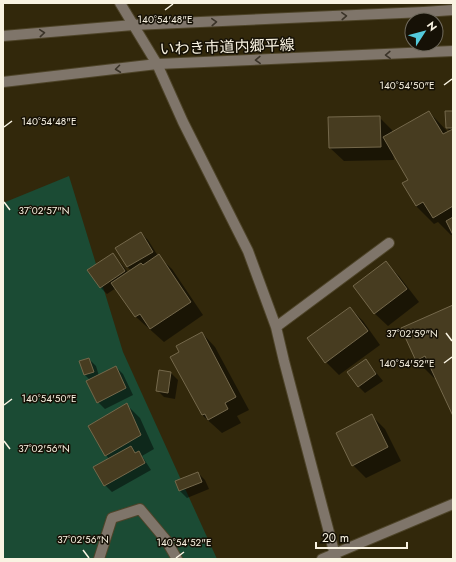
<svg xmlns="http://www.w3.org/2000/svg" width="456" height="562" font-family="Jost,'Noto Sans JP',sans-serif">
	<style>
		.green { fill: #1b4b34 }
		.shadow { fill: #0007 }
		.building { fill: #473c20; stroke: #74684b }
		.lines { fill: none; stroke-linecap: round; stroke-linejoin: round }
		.minor-casing { stroke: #4e4429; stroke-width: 12 }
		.minor { stroke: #7f756a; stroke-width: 10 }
		.minor-bridge-casing { stroke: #4e4429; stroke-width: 12; stroke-linecap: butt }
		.minor-bridge { stroke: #7f756a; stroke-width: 10 }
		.oneway { stroke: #3b3429 }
		.ticks { fill: none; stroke: #f9f3e2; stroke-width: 1.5 }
		.labels { text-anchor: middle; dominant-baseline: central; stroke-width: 3; stroke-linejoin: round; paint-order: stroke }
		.street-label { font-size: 15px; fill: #f9f3e2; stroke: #161106 }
		.ticks-label { font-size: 10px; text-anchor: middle; fill: #f9f3e2; stroke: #161106; stroke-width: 3; stroke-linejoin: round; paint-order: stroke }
	</style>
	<rect width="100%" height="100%" fill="#32280b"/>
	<path class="green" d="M 69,176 L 123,352 L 217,559 L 3,559 L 3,203 Z"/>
	<path class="shadow" d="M 429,112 L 448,132 L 450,131 L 447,128 L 453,112 L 453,234 L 451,235 L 438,222 L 434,224 L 416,206 L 403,183 L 409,180 L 393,153 L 394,160 L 344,161 L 330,148 L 379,117 L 392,130 L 393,133 Z
		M 141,233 L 148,240 L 158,256 L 172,269 L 203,315 L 164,342 L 136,317 L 116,288 L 107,294 L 100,287 L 113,254 L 128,272 L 131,270 L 127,267 Z
		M 386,263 L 399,276 L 419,302 L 388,326 L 374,313 Z
		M 453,306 L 453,414 L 436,377 L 434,378 L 416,360 Z
		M 350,308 L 363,321 L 380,345 L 339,375 L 326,362 Z
		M 202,333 L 215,347 L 249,410 L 237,416 L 241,423 L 222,433 L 202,415 L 181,352 Z
		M 89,359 L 96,366 L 99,376 L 116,367 L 123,374 L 133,395 L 105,409 L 98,402 L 90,380 L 85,375 L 80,362 Z
		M 366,360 L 383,381 L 365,393 L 358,386 Z
		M 171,373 L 178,380 L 175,399 L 164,397 L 157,390 Z
		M 127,405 L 140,418 L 154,449 L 142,456 L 151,470 L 112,492 L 105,485 L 109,459 L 106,455 Z
		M 372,416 L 385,429 L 401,461 L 366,478 L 353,465 Z
		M 198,473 L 205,480 L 209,489 L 187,498 L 180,491 L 176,481 Z"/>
	<path class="building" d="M 429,111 L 443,134 L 453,129 L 453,206 L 433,218 L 423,202 L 416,206 L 402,183 L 408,180 L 383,137 Z
		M 445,111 L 453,111 L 453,128 L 446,128 Z
		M 380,116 L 381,147 L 329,148 L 328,117 Z
		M 453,217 L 453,235 L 446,221 Z
		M 141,232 L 153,252 L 127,267 L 115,248 Z
		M 113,253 L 125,271 L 100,288 L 87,270 Z
		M 159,254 L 191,302 L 150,329 L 140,314 L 135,317 L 111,283 L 141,263 L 143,265 Z
		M 386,261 L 407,289 L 374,314 L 353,286 Z
		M 453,305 L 453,416 L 425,356 L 416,361 L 401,328 Z
		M 350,307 L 368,331 L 325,363 L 307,338 Z
		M 202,332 L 236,397 L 225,403 L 228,409 L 208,420 L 205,414 L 202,415 L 170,357 L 179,352 L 176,346 Z
		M 89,358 L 94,372 L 84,375 L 79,361 Z
		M 366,359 L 376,374 L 358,387 L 347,372 Z
		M 116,366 L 126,388 L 97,403 L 86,381 Z
		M 159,370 L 171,372 L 168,393 L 156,391 Z
		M 127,403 L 141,435 L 105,456 L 88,426 Z
		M 372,414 L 388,447 L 352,466 L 336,433 Z
		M 131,446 L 135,453 L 139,451 L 145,463 L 104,486 L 93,467 Z
		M 198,472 L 202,482 L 179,491 L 175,481 Z"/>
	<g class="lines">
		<defs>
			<path id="minor" d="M 120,3 L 157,64 L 183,122 L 248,251 L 276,327 L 284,361 L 336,559
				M 3,36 L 133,25 L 424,12
				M 3,82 L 157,64 L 453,51
				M 276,327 L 389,243
				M 99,559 L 112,518 L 140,509 L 166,540 L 177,559
				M 322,559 L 453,504"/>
		</defs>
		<use href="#minor" class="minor-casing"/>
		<use href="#minor" class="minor"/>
		<defs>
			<path id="minor-bridge" d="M 424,12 L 453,10"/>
		</defs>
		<use href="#minor-bridge" class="minor-bridge-casing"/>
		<use href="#minor-bridge" class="minor-bridge"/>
	</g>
	<defs><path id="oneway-chevron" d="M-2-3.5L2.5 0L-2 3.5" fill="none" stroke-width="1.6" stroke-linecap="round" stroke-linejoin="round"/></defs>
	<g class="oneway">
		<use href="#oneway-chevron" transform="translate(344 16) rotate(-3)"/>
		<use href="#oneway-chevron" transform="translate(214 22) rotate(-3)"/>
		<use href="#oneway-chevron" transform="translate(42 33) rotate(-5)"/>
		<use href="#oneway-chevron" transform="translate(388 55) rotate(178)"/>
		<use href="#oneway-chevron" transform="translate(258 60) rotate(178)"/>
		<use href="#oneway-chevron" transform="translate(118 69) rotate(173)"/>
	</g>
	<path class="ticks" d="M 165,10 L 173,4M 444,85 L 452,79M 4,127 L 12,121M 4,202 L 10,210M 446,333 L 452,341M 444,363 L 452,357M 4,405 L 12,399M 4,441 L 10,449M 83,550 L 89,558M 176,558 L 184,552"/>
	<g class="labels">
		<g class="street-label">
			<text transform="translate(227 47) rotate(-2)">いわき市道内郷平線</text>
		</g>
	</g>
	<g class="ticks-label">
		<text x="165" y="23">140°54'48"E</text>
		<text x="407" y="89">140°54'50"E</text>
		<text x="49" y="125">140°54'48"E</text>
		<text x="44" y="214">37°02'57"N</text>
		<text x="412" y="337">37°02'59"N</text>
		<text x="407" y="367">140°54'52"E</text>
		<text x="49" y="402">140°54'50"E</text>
		<text x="44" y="452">37°02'56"N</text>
		<text x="83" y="543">37°02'56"N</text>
		<text x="184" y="546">140°54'52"E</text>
	</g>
	<rect width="456" height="562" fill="none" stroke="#f9f3e2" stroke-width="8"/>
	<g transform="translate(424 32) rotate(54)"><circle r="19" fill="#161106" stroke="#716b5e"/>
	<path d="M0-3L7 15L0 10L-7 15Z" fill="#54cadc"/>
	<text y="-6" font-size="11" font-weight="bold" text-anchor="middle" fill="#f9f3e2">N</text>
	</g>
	<path d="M316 542v6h91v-6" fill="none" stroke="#f9f3e2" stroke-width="2"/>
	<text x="322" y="542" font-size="12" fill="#f9f3e2" stroke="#161106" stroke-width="3" paint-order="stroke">20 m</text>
</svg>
